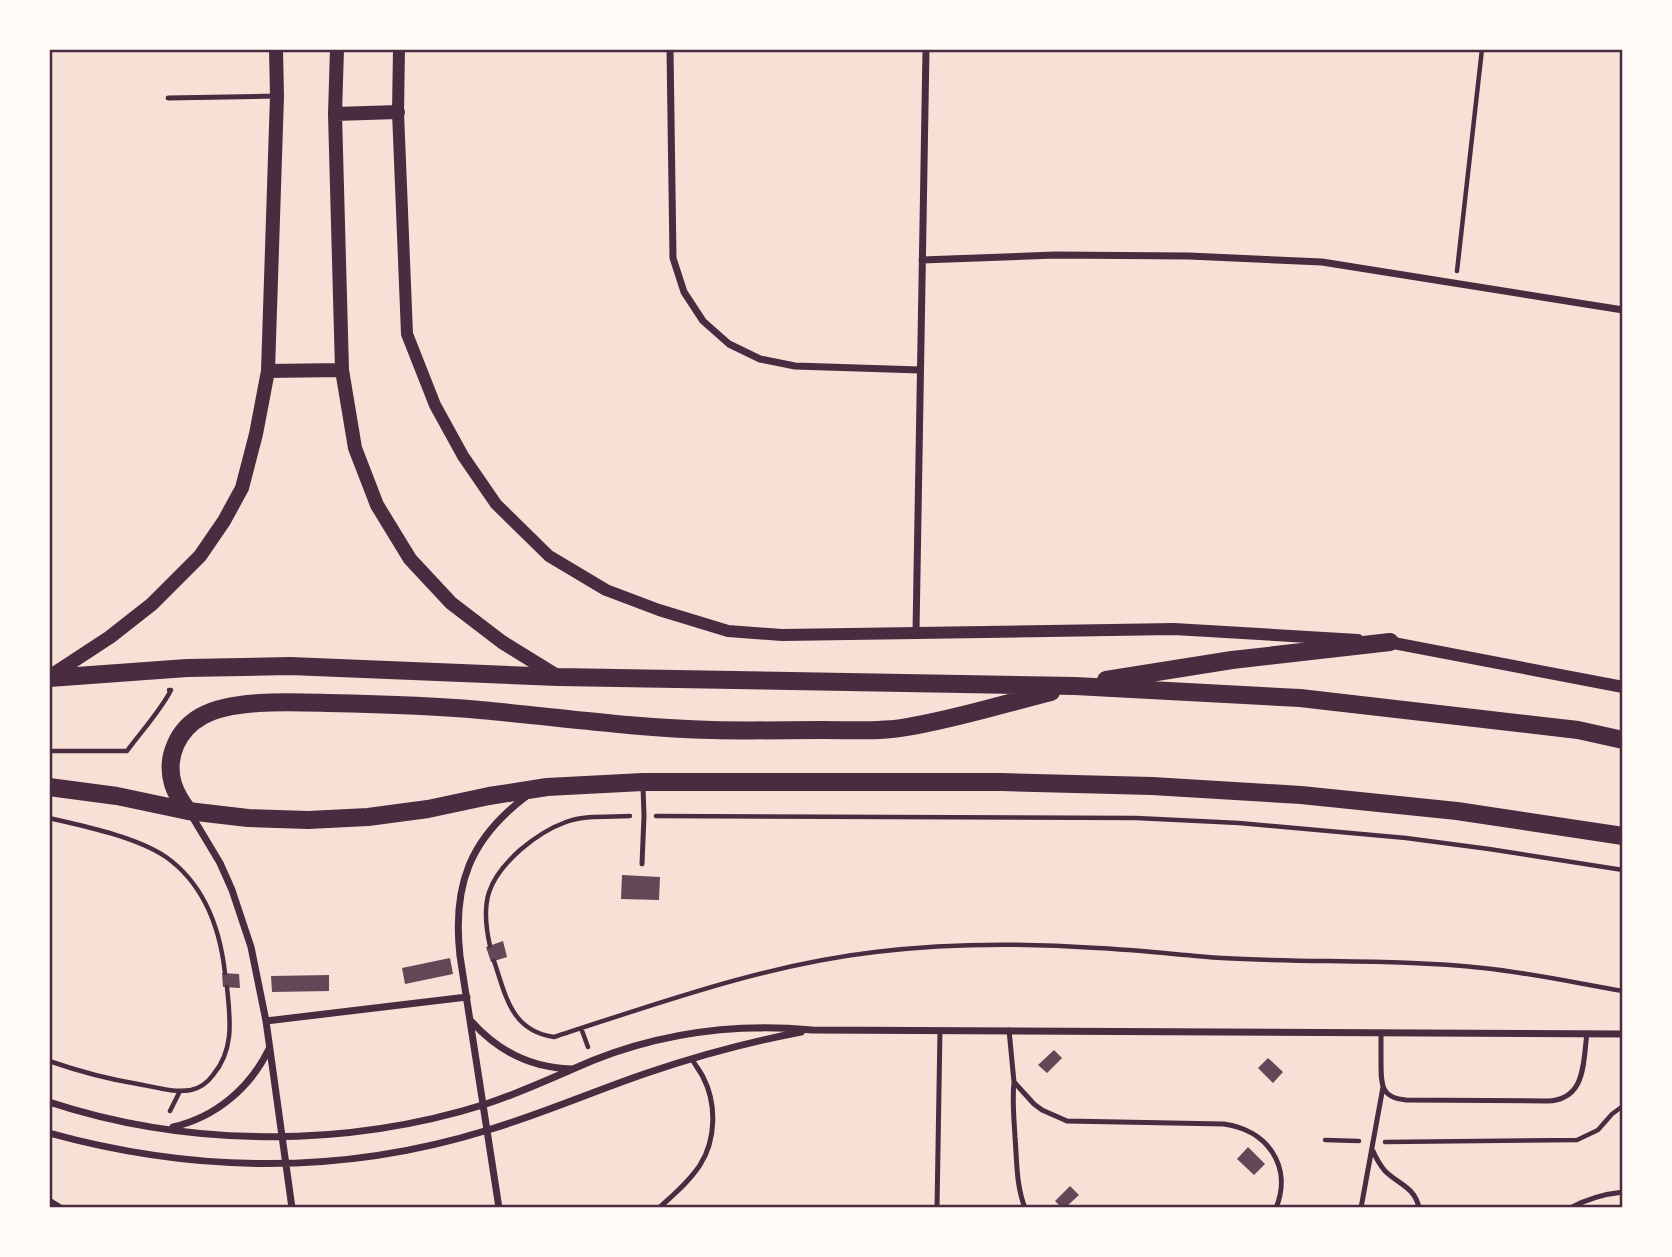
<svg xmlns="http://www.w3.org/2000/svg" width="1672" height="1257" font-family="Signika,sans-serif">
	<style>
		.building { fill: #644757 }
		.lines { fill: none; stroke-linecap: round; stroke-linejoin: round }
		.path { stroke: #4a2c40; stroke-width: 4.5 }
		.service { stroke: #4a2c40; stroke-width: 5 }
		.minor { stroke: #4a2c40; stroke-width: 7 }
		.tertiary { stroke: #4a2c40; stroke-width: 12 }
		.secondary { stroke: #4a2c40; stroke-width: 14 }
		.primary { stroke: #4a2c40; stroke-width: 18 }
		.neatline { fill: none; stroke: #4a2c40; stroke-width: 2.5 }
	</style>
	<rect width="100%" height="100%" fill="#f7e1d7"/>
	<path class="building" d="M 622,875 L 660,877 L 659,900 L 621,899 Z
		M 503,941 L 507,957 L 491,962 L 486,947 Z
		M 450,958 L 453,974 L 405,984 L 402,968 Z
		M 222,973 L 239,974 L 240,988 L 223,987 Z
		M 329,975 L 329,991 L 272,992 L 271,976 Z
		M 1054,1050 L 1062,1058 L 1047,1073 L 1038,1065 Z
		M 1268,1058 L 1283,1072 L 1273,1083 L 1258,1068 Z
		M 1248,1147 L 1265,1164 L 1254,1175 L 1237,1159 Z
		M 1070,1186 L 1079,1195 L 1065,1208 L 1062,1208 L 1055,1201 Z"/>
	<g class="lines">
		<path class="path" d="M 1457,271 L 1482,49
			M 49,751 L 127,751 C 141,732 161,710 171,690 L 169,690
			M 656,816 L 1136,818 L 1239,823 L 1406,838 L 1489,849 L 1623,870
			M 49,818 C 84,826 137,837 166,857 C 204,884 220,929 225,973
			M 490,946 C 480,902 487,880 520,850 C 533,839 549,828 566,822 C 585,815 609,817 630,816
			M 494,961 C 506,996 511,1031 554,1037 C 659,1003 764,965 875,952 C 949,943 1023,943 1097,948 C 1139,950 1181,955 1222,958 C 1309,963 1397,959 1483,968 C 1531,973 1576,983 1623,991
			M 581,1028 L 588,1047
			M 49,1061 C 78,1071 107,1079 138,1084 C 155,1087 174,1093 191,1090 C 200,1088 208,1082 213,1075 C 235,1049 230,1018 227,987
			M 170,1111 L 180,1091
			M 1325,1140 L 1359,1141
			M 1385,1142 L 1577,1140 L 1598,1130 L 1612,1114 L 1623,1106"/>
		<path class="service" d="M 168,98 L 277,96
			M 642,864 L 644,816 L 643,786
			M 1009,1030 L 1014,1082
			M 1381,1034 C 1381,1043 1381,1053 1381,1063 C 1381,1085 1381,1098 1406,1100 L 1547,1101 C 1586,1100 1583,1063 1587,1033
			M 1373,1151 C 1376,1158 1380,1165 1385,1171 C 1398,1184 1415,1187 1419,1208
			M 49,1200 L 62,1208
			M 659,1208 C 673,1195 689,1182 700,1165 C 716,1140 717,1104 703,1077 C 700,1071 695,1065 692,1059
			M 937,1208 L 940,1030
			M 1025,1208 C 1016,1185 1017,1161 1015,1137 C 1014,1118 1012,1100 1014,1082 L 1034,1104 L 1042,1110 L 1067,1121 L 1224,1124 C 1267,1130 1293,1166 1276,1208
			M 1361,1208 L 1383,1087
			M 1570,1208 C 1587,1199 1604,1194 1623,1192"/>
		<path class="minor" d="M 670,49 L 673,258 L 684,292 L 703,321 L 729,344 L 760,359 L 795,366 L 920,370
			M 922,260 L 1055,255 L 1189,256 L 1322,262 L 1623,310
			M 916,632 L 926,49
			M 190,813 L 220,863 L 232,890 L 251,947 L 266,1021 L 292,1208
			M 266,1021 L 467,997
			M 472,1022 C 499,1052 531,1068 572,1069
			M 49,1102 C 189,1148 346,1148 486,1104 C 523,1092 558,1075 594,1060 C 665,1032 736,1023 812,1030 L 1623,1034
			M 173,1127 C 216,1117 250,1088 269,1049
			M 49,1133 C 194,1173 343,1175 488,1130 C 542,1114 594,1091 647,1073 C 697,1056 749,1042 801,1032
			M 499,1208 L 460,956 C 452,885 470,838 528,795"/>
		<path class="tertiary" d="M 399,49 L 398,112 L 407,334 L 435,405 L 463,456 L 496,504 L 549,556 L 606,590 L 659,610 L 728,631 L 782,635 L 1174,629 L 1358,640
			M 1383,641 L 1623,687"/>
		<path class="secondary" d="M 337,49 L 335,114 L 342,370 L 355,448 L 377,505 L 410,559 L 451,603 L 502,642 L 557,676
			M 335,114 L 398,112
			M 268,371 L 342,370
			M 49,677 L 110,637 L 152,604 L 200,556 L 224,521 L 242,488 L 256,434 L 268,371 L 277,96 L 276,49"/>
		<path class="primary" d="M 49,678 L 187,668 L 290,666 L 558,677 L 1075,686 L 1300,698 L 1578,730 L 1623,740
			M 1106,680 L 1232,660 L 1390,642
			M 49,787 L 117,796 L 188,811 L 248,818 L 308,820 L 368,817 L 428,809 L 489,796 L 547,787 L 643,782 L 1001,782 L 1152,786 L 1301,795 L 1457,811 L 1623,836
			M 188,811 C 182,803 176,794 173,784 C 165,757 178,729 202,716 C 231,699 293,702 327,703 C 378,704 429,705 480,710 C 557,717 634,728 712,730 C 749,731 786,730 823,730 C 851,730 880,732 907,727 C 956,719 1003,704 1051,692"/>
	</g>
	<rect width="1672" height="1257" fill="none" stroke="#fffaf5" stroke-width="102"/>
	<rect x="51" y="51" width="1570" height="1155" class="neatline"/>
</svg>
